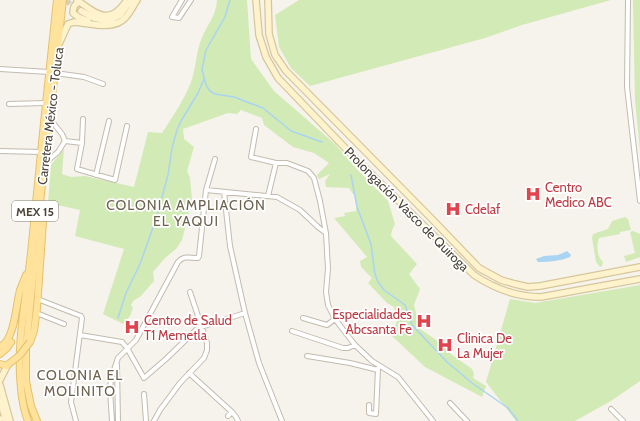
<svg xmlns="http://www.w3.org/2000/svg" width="640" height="421" font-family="Cabin,sans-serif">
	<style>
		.green { fill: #d2eab5 }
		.water { fill: #a9d4f2 }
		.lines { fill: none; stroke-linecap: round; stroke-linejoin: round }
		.stream { stroke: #a9d4f2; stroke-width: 1.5 }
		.secondary-tunnel { stroke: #d4d0c8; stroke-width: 5.5; stroke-dasharray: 5.5 3; stroke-linecap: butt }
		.street-casing { stroke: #c2bbae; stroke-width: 6 }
		.secondary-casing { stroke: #d6c79b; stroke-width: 8 }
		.primary-casing { stroke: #e6c16a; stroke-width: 8 }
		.street { stroke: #fff; stroke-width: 4 }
		.secondary { stroke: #fff3cd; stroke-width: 5.5 }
		.primary { stroke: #ffe39c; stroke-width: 6 }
		.primary-bridge-casing { stroke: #e6c16a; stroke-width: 8; stroke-linecap: butt }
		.primary-bridge { stroke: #ffe39c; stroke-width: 6 }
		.labels { text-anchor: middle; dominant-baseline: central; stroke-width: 3.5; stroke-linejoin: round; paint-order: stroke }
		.shield { fill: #fff; stroke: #817c74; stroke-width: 1 }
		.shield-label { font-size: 12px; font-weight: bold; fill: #4b4439 }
		.street-label { font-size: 13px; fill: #4b4439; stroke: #fff }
		.health-label { font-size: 13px; fill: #be3a42; stroke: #fff; text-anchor: start }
		.neighbourhood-label { font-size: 14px; letter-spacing: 1px; fill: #6e6250; stroke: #fff }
	</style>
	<rect width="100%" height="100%" fill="#f6f3ec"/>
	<path class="green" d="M 217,0 L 247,0 L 251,59 L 274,91 L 335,144 L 354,166 L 388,201 L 395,224 L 392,230 L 391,236 L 417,264 L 409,274 L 420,289 L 414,305 L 420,329 L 448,348 L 451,354 L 472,369 L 474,374 L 473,378 L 486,386 L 482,397 L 425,367 L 392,336 L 397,320 L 394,307 L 387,303 L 368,283 L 372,278 L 361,267 L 360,261 L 367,257 L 334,218 L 345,216 L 344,213 L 356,211 L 356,198 L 349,188 L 326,187 L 325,181 L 330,174 L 319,179 L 317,175 L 329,163 L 314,153 L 293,147 L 264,125 L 262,118 L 241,110 L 237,114 L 228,113 L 183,129 L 184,139 L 194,147 L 187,171 L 190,178 L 192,200 L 182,240 L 176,249 L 165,258 L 153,272 L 154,281 L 140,297 L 134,300 L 131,305 L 133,308 L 130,316 L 123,324 L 103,314 L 124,249 L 75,236 L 80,210 L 48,203 L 51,165 L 64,149 L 62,174 L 71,177 L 85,176 L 134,187 L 148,132 L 162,133 C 173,116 184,100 191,82 C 196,68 196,53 201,40 C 207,24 216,17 217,0 Z
		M 299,0 L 611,0 L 522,25 L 485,38 L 310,86 L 291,68 L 279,47 L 275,15 Z
		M 633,0 L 640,0 L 640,151 L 635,100 Z
		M 625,217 L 628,219 L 631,230 L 620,232 L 620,234 L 599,238 C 596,245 597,257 603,262 L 602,266 L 600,267 L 596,262 L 592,238 L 593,234 L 608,229 L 612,221 Z
		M 633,231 L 640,234 L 640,257 L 626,262 L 624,256 L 635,253 L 630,232 Z
		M 640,285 L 640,381 L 611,401 L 575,421 L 516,421 L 486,382 L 510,299 L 535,303 Z"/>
	<path class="water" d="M 567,251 L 571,255 L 570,257 C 561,261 548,262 538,262 L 536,259 L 544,256 L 558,255 Z"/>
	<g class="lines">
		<path class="stream" d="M 230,0 L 225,17 L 206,50 L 202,70 L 206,85 L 210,91 L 215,94 L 234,97 L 263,108 L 291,131 L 322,142
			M 351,175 L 357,207 L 371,244 L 375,274 L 378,282 L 384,290 L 405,305 L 412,325 L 447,362 L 472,383 L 508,408 L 518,421
			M 118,318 L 126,293 L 140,264 L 156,219 L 168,175 L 172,148 L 177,130 L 181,121 L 198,93 L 204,79"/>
		<path class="secondary-tunnel" d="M 66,0 L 70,4 L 81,11"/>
		<defs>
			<path id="street" d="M 182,0 L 172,17 L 179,18 L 191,0
				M 628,0 L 627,87 L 640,201
				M 0,69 L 49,72
				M 55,73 L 84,77 L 103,84
				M 9,104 L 45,103
				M 83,119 L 82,143 L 77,169 L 115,180 L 127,126
				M 256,129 L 251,157 L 276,163 L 287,163 L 308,171 L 314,178 L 320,201 L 326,233 L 328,269 L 326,292 L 328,305 L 335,319 L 355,345 L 372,361 L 398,377 L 433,421
				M 65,141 L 82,143
				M 0,151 L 41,152
				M 45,163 L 58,152 L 65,141 L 62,134 L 50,119
				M 96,175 L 109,121
				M 206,190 L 277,197 L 300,210 L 318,227 L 326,233
				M 224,192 L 230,246 L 245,313 L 259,363 L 282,421
				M 268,196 L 276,163
				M 40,300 L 81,316 L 82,318 L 71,402 L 76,421
				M 39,314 L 64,324
				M 303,318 L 327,325 L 335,319
				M 292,331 L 343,348 L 348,348 L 355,345
				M 80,335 L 122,342 L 127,348 L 144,378 L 166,359 L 198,328 L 245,313
				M 307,356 L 350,363 L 378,370
				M 117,365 L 118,421
				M 189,373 L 232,412 L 236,417 L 238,421
				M 144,394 L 146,421
				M 450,403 L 467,421
				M 369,405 L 369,413 L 376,414 L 378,369
				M 611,409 L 623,421
				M 228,416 L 232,412
				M 112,421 L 110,390 L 111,379 L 118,358 L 136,340 L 178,262 C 184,255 189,258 198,258 L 199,256 L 206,190 L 215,159
				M 154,421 L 160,410 L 180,383 L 204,358 L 207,350 L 207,343 L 190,292"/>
			<path id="secondary" d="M 77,0 C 97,15 110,26 127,0
				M 256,0 L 259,35 L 266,57 L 278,78 L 349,152 L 474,275 C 495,289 516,297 541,297 L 640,279
				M 268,0 L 269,34 L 275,55 L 286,71 L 429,216 L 479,268 L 501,280 L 515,284 L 528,287 L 540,286 L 640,267
				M 79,2 C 74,5 73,7 73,13 L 78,17 L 88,21
				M 81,11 L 94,18 L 109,21 L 120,15 L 131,0
				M 59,44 L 68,24 L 74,22 C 90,23 113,31 125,18 C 130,13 133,6 137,0
				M 0,380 L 7,366
				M 0,385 L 10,421
				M 0,400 L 6,421
				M 0,419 L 0,421"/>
			<path id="primary" d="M 30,342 L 34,331 L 37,308 L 44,207
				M 0,347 C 15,340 16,304 20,290 C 22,285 24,280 26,275
				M 0,354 L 7,348 L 11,342
				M 0,364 L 7,366 L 10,363
				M 28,421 C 24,411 22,399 21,389 C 16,343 26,299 31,253 C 39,169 48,84 57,0
				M 37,421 L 31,406 L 26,381 L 26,348 L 41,194 L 63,0"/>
		</defs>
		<use href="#street" class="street-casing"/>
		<use href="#secondary" class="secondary-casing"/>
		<use href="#primary" class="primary-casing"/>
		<use href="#street" class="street"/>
		<use href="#secondary" class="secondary"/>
		<use href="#primary" class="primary"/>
		<defs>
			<path id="primary-bridge" d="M 10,363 L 20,355 L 30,342"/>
		</defs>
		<use href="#primary-bridge" class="primary-bridge-casing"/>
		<use href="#primary-bridge" class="primary-bridge"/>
	</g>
	<defs>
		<symbol id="hospital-bare" viewBox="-9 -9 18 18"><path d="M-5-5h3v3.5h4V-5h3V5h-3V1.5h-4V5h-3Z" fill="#e0444e" stroke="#fff" stroke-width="2.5" paint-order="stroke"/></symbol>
	</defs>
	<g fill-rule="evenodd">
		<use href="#hospital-bare" x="522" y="183" width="22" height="22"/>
		<use href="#hospital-bare" x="442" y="198" width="22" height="22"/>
		<use href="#hospital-bare" x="413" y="310" width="22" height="22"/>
		<use href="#hospital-bare" x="121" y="316" width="22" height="22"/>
		<use href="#hospital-bare" x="434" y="334" width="22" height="22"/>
	</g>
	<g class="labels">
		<rect class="shield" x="12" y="201" width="46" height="20" rx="3"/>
		<g class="shield-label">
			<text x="35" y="211">MEX 15</text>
		</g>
		<g class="street-label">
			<text transform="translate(50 116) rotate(-83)">Carretera México - Toluca</text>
			<text transform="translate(407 209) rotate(45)">Prolongación Vasco de Quiroga</text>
		</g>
		<g class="health-label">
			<text x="545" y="187">Centro<tspan x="545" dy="15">Medico ABC</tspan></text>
			<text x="465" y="209">Cdelaf</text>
			<text x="412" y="314" text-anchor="end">Especialidades<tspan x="412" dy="15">Abcsanta Fe</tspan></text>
			<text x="144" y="320">Centro de Salud<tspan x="144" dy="15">T1 Memetla</tspan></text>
			<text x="457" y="338">Clinica De<tspan x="457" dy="15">La Mujer</tspan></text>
		</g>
		<g class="neighbourhood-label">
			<text x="186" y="205">COLONIA AMPLIACIÓN<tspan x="186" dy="16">EL YAQUI</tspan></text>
			<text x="80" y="375">COLONIA EL<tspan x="80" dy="16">MOLINITO</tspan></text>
		</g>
	</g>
</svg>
